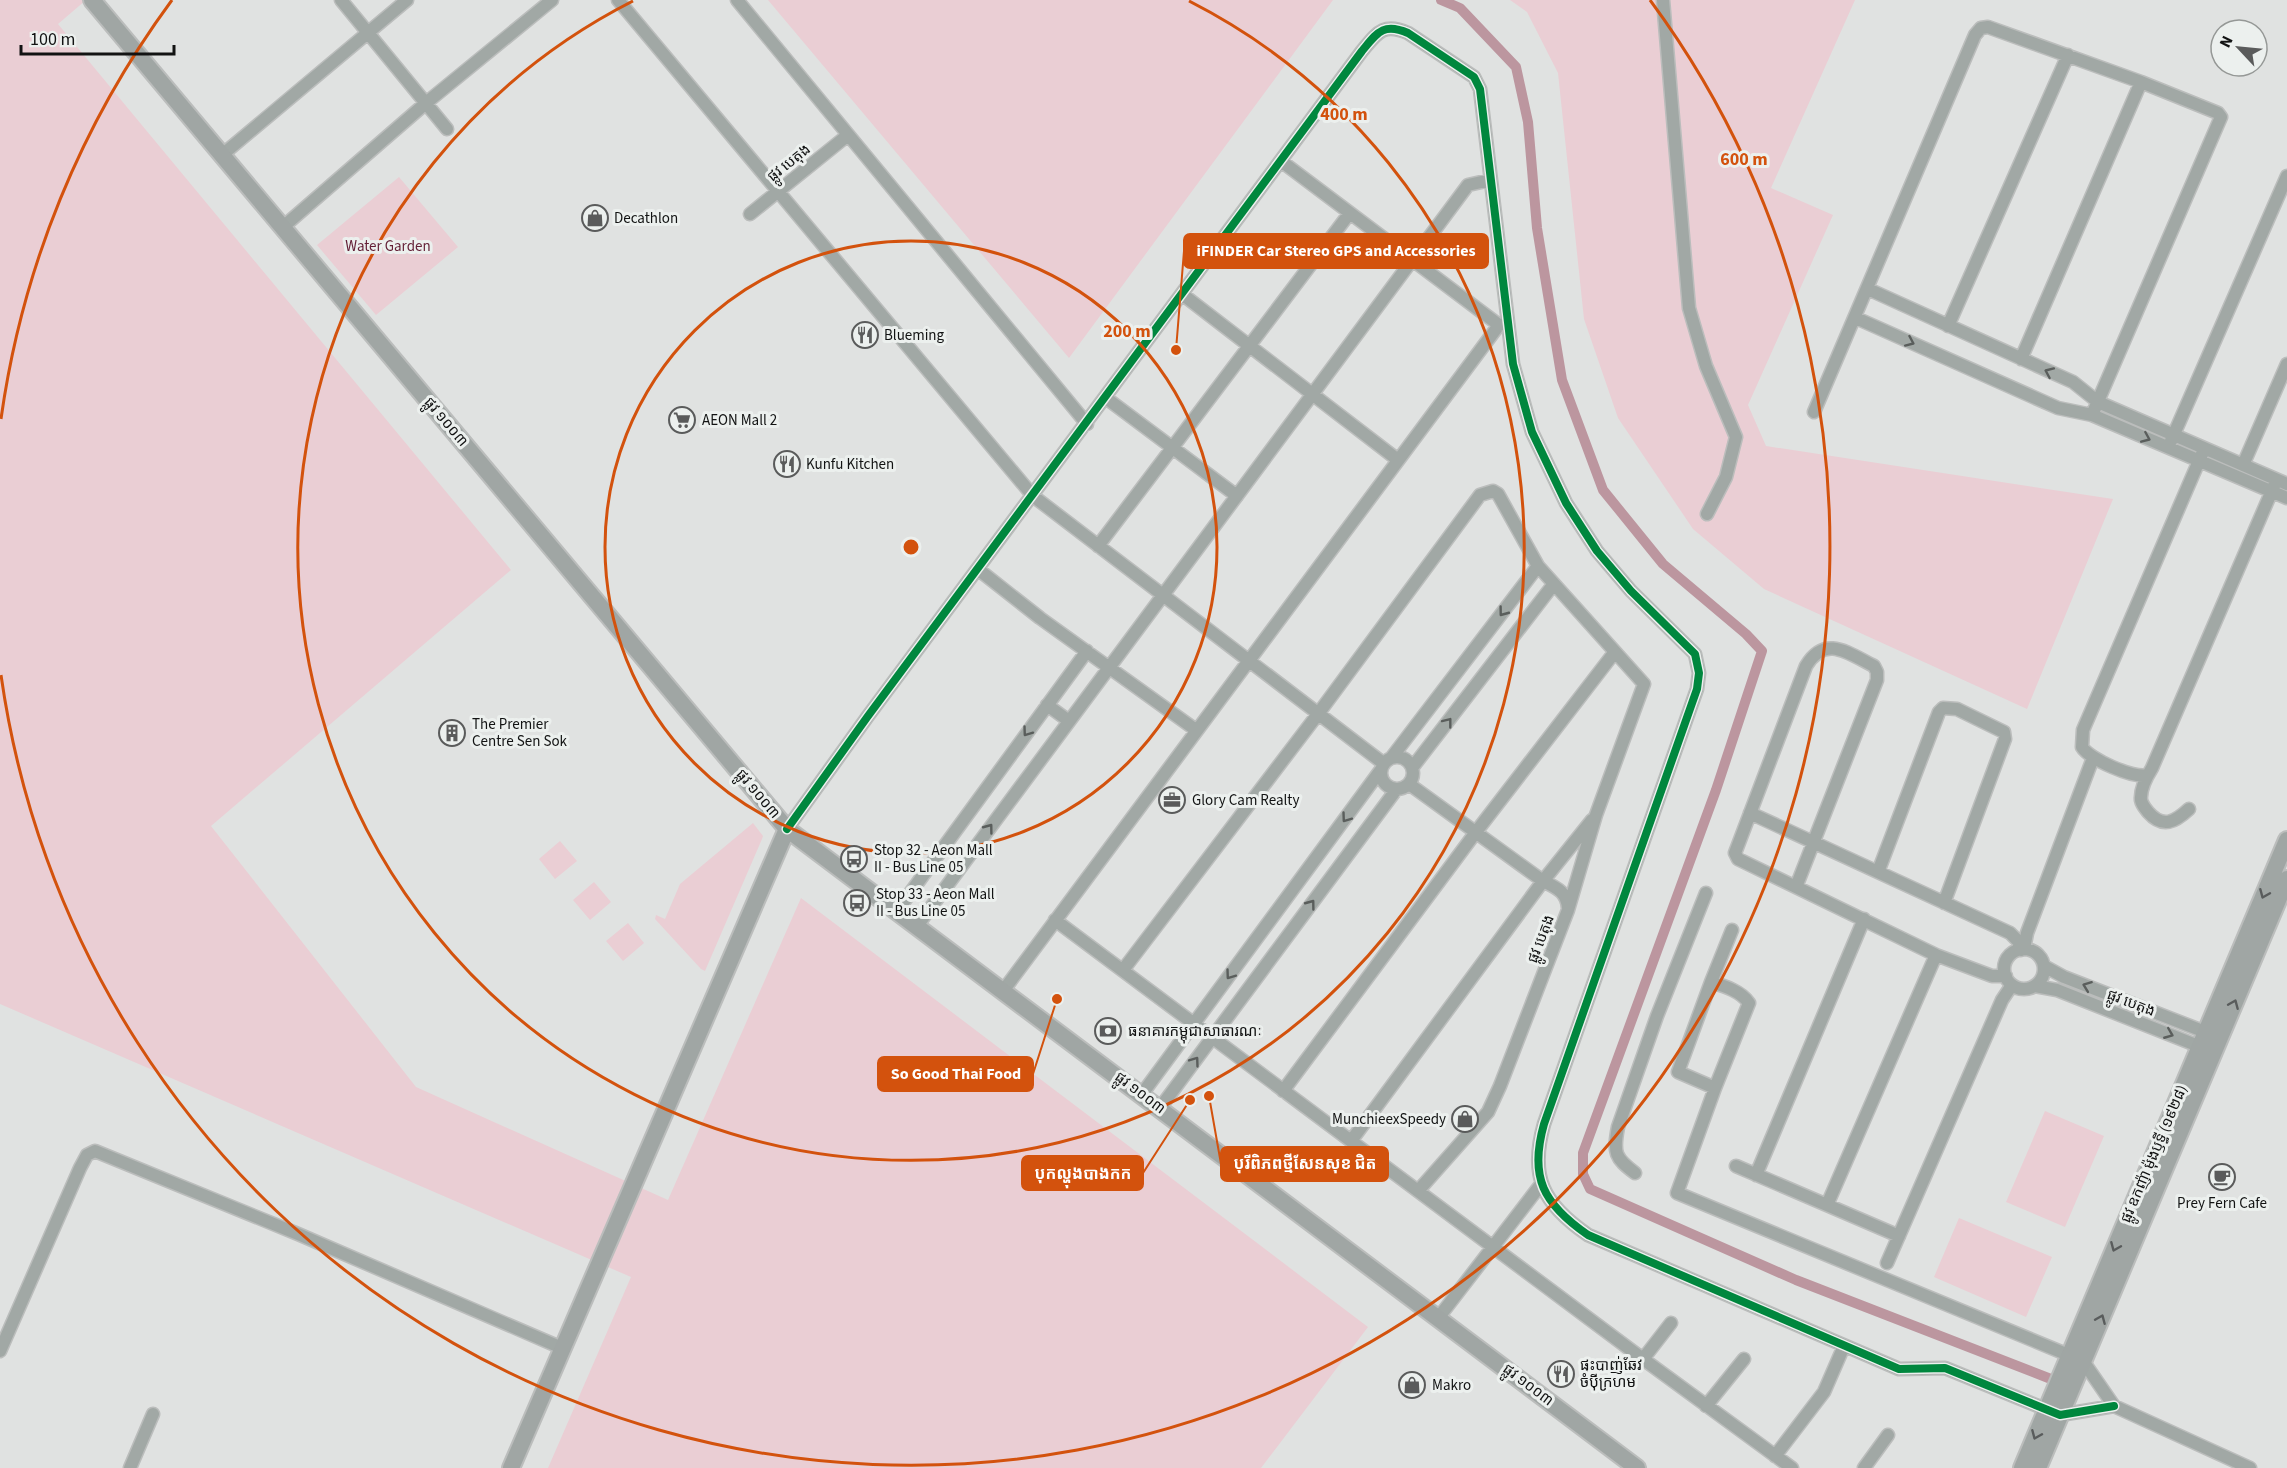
<svg xmlns="http://www.w3.org/2000/svg" width="2287" height="1468" font-family="'Source Sans 3','Noto Sans Khmer',sans-serif">
	<style>
		.green { fill: #eaced4 }
		.lines { fill: none; stroke-linecap: round; stroke-linejoin: round }
		.canal { stroke: #bc969f; stroke-width: 10 }
		.street-casing { stroke: #bbbdbc; stroke-width: 15 }
		.secondary-casing { stroke: #bbbdbc; stroke-width: 20 }
		.street { stroke: #a1a8a5; stroke-width: 12 }
		.secondary { stroke: #a0a6a4; stroke-width: 16 }
		.cycleway-casing { stroke: #ecf0ee; stroke-width: 11 }
		.cycleway { stroke: #00873e; stroke-width: 8 }
		.oneway { stroke: #5a5e5c }
		.oneway2 { stroke: #595c5c }
		.ring { fill: none; stroke: #d3520d; stroke-width: 3 }
		.labels { text-anchor: middle; dominant-baseline: central; stroke-width: 6; stroke-linejoin: round; paint-order: stroke }
		.street-label { font-size: 15px; fill: #121313; stroke: #ecf0ee }
		.poi-label { font-size: 15px; fill: #121313; stroke: #ecf0ee; text-anchor: start }
		.park-label { font-size: 15px; fill: #631f36; stroke: #ecf0ee }
		.centre { fill: #d3520d; stroke: #ecf0ee; stroke-width: 3 }
		.ring-label { font-size: 18px; text-anchor: middle; font-weight: bold; fill: #d3520d; stroke: #ecf0ee; stroke-width: 6; stroke-linejoin: round; paint-order: stroke }
		.leader { fill: none; stroke: #d3520d; stroke-width: 2 }
		.callout-dot { fill: #d3520d; stroke: #ecf0ee; stroke-width: 2 }
		.callout { fill: #d3520d; stroke: #d3520d; stroke-width: 2 }
		.callout-label { font-size: 16px; text-anchor: middle; font-weight: bold; fill: #fff }
	</style>
	<rect width="100%" height="100%" fill="#e0e2e1"/>
	<path class="green" d="M 0,0 L 86,0 L 58,24 L 511,570 L 211,826 L 416,1087 L 668,1200 L 801,898 L 1368,1327 L 1261,1468 L 548,1468 L 631,1277 L 0,1004 Z
		M 768,0 L 1333,0 L 1069,358 Z
		M 1510,0 L 1855,0 L 1771,188 L 1833,215 L 1748,405 L 1766,446 L 2113,499 L 2027,709 L 1764,589 L 1693,529 L 1618,418 L 1584,319 L 1558,73 L 1527,12 Z
		M 399,177 L 458,247 L 376,315 L 317,245 Z
		M 753,823 L 763,836 L 762,839 L 705,971 L 701,969 L 655,919 L 656,915 L 665,919 L 680,884 Z
		M 560,841 L 577,861 L 555,879 L 539,859 Z
		M 594,882 L 611,902 L 590,920 L 573,900 Z
		M 628,923 L 644,943 L 623,961 L 606,941 Z
		M 2045,1111 L 2104,1136 L 2065,1227 L 2006,1202 Z
		M 1959,1218 L 2052,1257 L 2026,1317 L 1934,1277 Z"/>
	<g class="lines">
		<path class="canal" d="M 1441,0 L 1460,8 L 1516,67 L 1528,122 L 1537,228 L 1562,380 L 1603,490 L 1663,564 L 1746,634 L 1762,651 L 1716,790 L 1583,1153 L 1583,1174 L 1590,1189 L 1796,1280 L 2056,1381"/>
		<defs>
			<path id="street" d="M 341,0 L 447,129
				M 618,0 L 1033,496 L 1383,763
				M 737,0 L 1087,424
				M 1663,0 L 1689,308 L 1706,366 L 1736,437 L 1726,477 L 1707,514
				M 222,155 L 407,0
				M 1281,161 L 1499,325
				M 750,214 L 848,135
				M 283,227 L 426,103 L 552,0
				M 1868,289 L 2073,382 L 2098,402 L 2287,484
				M 1182,294 L 1398,460
				M 1856,318 L 2058,408 L 2092,415 L 2287,498
				M 1948,326 L 2068,55
				M 2021,359 L 2141,82
				M 1106,398 L 1237,496
				M 1814,412 L 1975,35 L 1981,28 L 1988,27 L 2141,82 L 2218,113 L 2221,117 L 2092,415
				M 2171,441 L 2287,176
				M 2243,465 L 2287,364
				M 1098,546 L 1349,214
				M 979,570 L 1040,618 L 1196,730
				M 1047,705 L 1069,721
				M1381 773a16 16 0 1 1 32 0a16 16 0 1 1-32 0Z
				M 1392,757 L 1538,566
				M 1412,768 L 1553,585
				M 2147,775 C 2134,779 2089,759 2082,747 L 2083,730 L 2202,454
				M 1409,784 L 1543,881 C 1557,888 1567,892 1568,908
				M 2189,809 C 2175,822 2163,829 2148,812 C 2145,808 2142,805 2141,800 C 2140,790 2147,776 2152,768 L 2274,486
				M 1750,813 L 2010,933 L 2018,941 L 2021,950
				M 787,829 L 868,716 L 1362,51 C 1377,33 1383,22 1408,33 L 1474,77 L 1480,89 L 1513,364 L 1532,432 L 1566,503 L 1597,551 L 1631,591 L 1695,654 L 1699,673 L 1697,689 L 1544,1124 C 1529,1177 1543,1204 1588,1235 L 1899,1369 L 1945,1368 L 2060,1415 L 2114,1406
				M 1878,872 L 1939,712 L 1943,708 L 1957,709 L 2004,732 L 2005,739 L 1944,903
				M 1796,887 L 1877,680 L 1877,672 L 1874,666 C 1848,653 1825,634 1806,666 L 1735,853 L 1738,859 L 1936,955 L 1992,976 L 2006,976
				M 897,911 L 1087,651
				M 1055,920 L 1643,1359 L 1792,1468
				M 917,926 L 1468,185 L 1490,180
				M 2024,949 L 2027,933 L 2093,758
				M2004 969a20 20 0 1 1 40 0a20 20 0 1 1-40 0Z
				M 2044,966 L 2064,977 L 2213,1035
				M 1123,970 L 1318,714 L 1480,495 L 1493,491 L 1498,494 L 1538,566 L 1644,684 L 1596,815 L 1568,910 L 1500,1086 L 1488,1112 L 1418,1191
				M 1711,982 L 1732,930
				M 2035,986 L 2057,990 L 2206,1049
				M 1003,991 L 1499,325 L 1508,323
				M 1715,1088 L 1678,1072 L 1711,982 C 1724,986 1741,991 1749,1003 L 1715,1088 L 1677,1193 L 2083,1361 L 2114,1406 L 2250,1468
				M 1283,1091 L 1476,832 L 1614,653
				M 1142,1094 L 1380,771
				M 1160,1108 L 1396,790
				M 1351,1141 L 1543,881 L 1592,820
				M 1736,1166 L 1899,1236
				M 1635,1173 C 1615,1158 1613,1153 1618,1127 L 1657,1016 L 1706,893
				M 1756,1175 L 1864,919
				M 1827,1205 L 1936,955
				M 1887,1263 L 2002,1000 L 2012,985
				M 1439,1317 L 1542,1183
				M 0,1351 L 80,1168 L 87,1155 L 95,1151 L 298,1234 L 562,1348
				M 1643,1359 L 1671,1323
				M 1706,1406 L 1744,1359
				M 1775,1456 L 1824,1392 L 1844,1346
				M 130,1468 L 153,1414
				M 1864,1468 L 1888,1435"/>
			<path id="secondary" d="M 92,0 L 787,829 L 1637,1468
				M 511,1468 L 787,829
				M 2022,1468 L 2287,840
				M 2038,1468 L 2287,879"/>
		</defs>
		<use href="#street" class="street-casing"/>
		<use href="#secondary" class="secondary-casing"/>
		<use href="#street" class="street"/>
		<use href="#secondary" class="secondary"/>
		<defs>
			<path id="cycleway" d="M 787,829 L 868,716 L 1362,51 C 1377,33 1383,22 1408,33 L 1474,77 L 1480,89 L 1513,364 L 1532,432 L 1566,503 L 1597,551 L 1631,591 L 1695,654 L 1699,673 L 1697,689 L 1544,1124 C 1529,1177 1543,1204 1588,1235 L 1899,1369 L 1945,1368 L 2060,1415 L 2114,1406"/>
		</defs>
		<use href="#cycleway" class="cycleway-casing"/>
		<use href="#cycleway" class="cycleway"/>
	</g>
	<defs><path id="oneway-chevron" d="M-2-3.5L2.5 0L-2 3.5" fill="none" stroke-width="1.6" stroke-linecap="round" stroke-linejoin="round" transform="scale(1.5)"/></defs>
	<g class="oneway">
		<use href="#oneway-chevron" transform="translate(1910 342) rotate(24)"/>
		<use href="#oneway-chevron" transform="translate(2049 372) rotate(-156)"/>
		<use href="#oneway-chevron" transform="translate(2146 438) rotate(23)"/>
		<use href="#oneway-chevron" transform="translate(1503 612) rotate(127)"/>
		<use href="#oneway-chevron" transform="translate(1448 722) rotate(-52)"/>
		<use href="#oneway-chevron" transform="translate(1027 732) rotate(126)"/>
		<use href="#oneway-chevron" transform="translate(1346 818) rotate(126)"/>
		<use href="#oneway-chevron" transform="translate(989 828) rotate(-53)"/>
		<use href="#oneway-chevron" transform="translate(1311 904) rotate(-53)"/>
		<use href="#oneway-chevron" transform="translate(1230 975) rotate(126)"/>
		<use href="#oneway-chevron" transform="translate(2087 986) rotate(-159)"/>
		<use href="#oneway-chevron" transform="translate(2169 1034) rotate(22)"/>
		<use href="#oneway-chevron" transform="translate(1195 1061) rotate(-54)"/>
	</g>
	<g class="oneway2">
		<use href="#oneway-chevron" transform="translate(2264 894) rotate(113)"/>
		<use href="#oneway-chevron" transform="translate(2234 1004) rotate(-67)"/>
		<use href="#oneway-chevron" transform="translate(2115 1247) rotate(113)"/>
		<use href="#oneway-chevron" transform="translate(2101 1319) rotate(-67)"/>
		<use href="#oneway-chevron" transform="translate(2036 1435) rotate(113)"/>
	</g>
	<g class="ring">
		<circle cx="911" cy="547" r="306"/>
		<path d="M1189 1A613 613 0 1 1 633 1"/>
		<path d="M1 419A919 919 0 0 1 172 0M1650 0A919 919 0 1 1 1 675"/>
	</g>
	<defs>
		<symbol id="shop-ring" viewBox="-11 -11 22 22"><circle r="9.5" fill="#ecf0ee" stroke="#5a5b5b" stroke-width="1.5"/><path d="M-5-2.5h2.3a2.7 3.5 0 0 1 5.4 0H5L5.5 6h-11ZM-1.5-2.5h3a1.5 2.3 0 0 0-3 0Z" fill="#5a5b5b"/></symbol>
		<symbol id="restaurant-ring" viewBox="-11 -11 22 22"><circle r="9.5" fill="#ecf0ee" stroke="#5a5b5b" stroke-width="1.5"/><path d="M-5-6h1v4h1v-4h1v4h1v-4h1v5L-1.5 .5V6h-2V.5L-5-1ZM5-6V6H3V1.5H1.5Q1.5-4 5-6Z" fill="#5a5b5b"/></symbol>
		<symbol id="supermarket-ring" viewBox="-11 -11 22 22"><circle r="9.5" fill="#ecf0ee" stroke="#5a5b5b" stroke-width="1.5"/><path d="M-6-5.5h2.5l.6 2H6L4.5 2H-2.5L-4.4-4H-6ZM-1.5 3.2a1.3 1.3 0 1 0 .1 0ZM3 3.2a1.3 1.3 0 1 0 .1 0Z" fill="#5a5b5b"/></symbol>
		<symbol id="building-ring" viewBox="-11 -11 22 22"><circle r="9.5" fill="#ecf0ee" stroke="#5a5b5b" stroke-width="1.5"/><path d="M-4-6H4V6H1V3H-1V6H-4ZM-2.5-4.3h1.7v1.8h-1.7ZM.8-4.3h1.7v1.8H.8ZM-2.5-1h1.7V.8h-1.7ZM.8-1h1.7V.8H.8Z" fill="#5a5b5b"/></symbol>
		<symbol id="office-ring" viewBox="-11 -11 22 22"><circle r="9.5" fill="#ecf0ee" stroke="#5a5b5b" stroke-width="1.5"/><path d="M-6-3h4V-5.5h4V-3h4V5H-6ZM-1-4.5V-3h2v-1.5ZM-6 0V1H6V0Z" fill="#5a5b5b"/></symbol>
		<symbol id="bus-ring" viewBox="-11 -11 22 22"><circle r="9.5" fill="#ecf0ee" stroke="#5a5b5b" stroke-width="1.5"/><path d="M-5-6H5V4H4V6H2V4H-2V6H-4V4H-5ZM-3.5-4V0h7V-4ZM-3.5 1.2v1.5H-2V1.2ZM2 1.2v1.5H3.5V1.2Z" fill="#5a5b5b"/></symbol>
		<symbol id="bank-ring" viewBox="-11 -11 22 22"><circle r="9.5" fill="#ecf0ee" stroke="#5a5b5b" stroke-width="1.5"/><path d="M-6-4H6V4H-6ZM0-2.3a2.3 2.3 0 1 0 0 4.6a2.3 2.3 0 1 0 0-4.6Z" fill="#5a5b5b"/></symbol>
		<symbol id="cafe-ring" viewBox="-11 -11 22 22"><circle r="9.5" fill="#ecf0ee" stroke="#5a5b5b" stroke-width="1.5"/><path d="M-5.5-4.5H6V0H3Q3 3.5 0 3.5H-2.5Q-5.5 3.5-5.5 0ZM3-3.2v2h1.7v-2ZM-6 4.5H4V6H-6Z" fill="#5a5b5b"/></symbol>
	</defs>
	<g fill-rule="evenodd">
		<use href="#shop-ring" x="580" y="203" width="30" height="30"/>
		<use href="#restaurant-ring" x="850" y="320" width="30" height="30"/>
		<use href="#supermarket-ring" x="667" y="405" width="30" height="30"/>
		<use href="#restaurant-ring" x="772" y="449" width="30" height="30"/>
		<use href="#building-ring" x="437" y="718" width="30" height="30"/>
		<use href="#office-ring" x="1157" y="785" width="30" height="30"/>
		<use href="#bus-ring" x="839" y="844" width="30" height="30"/>
		<use href="#bus-ring" x="842" y="888" width="30" height="30"/>
		<use href="#bank-ring" x="1093" y="1016" width="30" height="30"/>
		<use href="#shop-ring" x="1450" y="1104" width="30" height="30"/>
		<use href="#cafe-ring" x="2207" y="1162" width="30" height="30"/>
		<use href="#restaurant-ring" x="1546" y="1359" width="30" height="30"/>
		<use href="#shop-ring" x="1397" y="1370" width="30" height="30"/>
	</g>
	<g class="labels">
		<g class="street-label">
			<text transform="translate(789 163) rotate(-39)">ផ្លូវ បេតុង</text>
			<text transform="translate(446 422) rotate(50)">ផ្លូវ ១០០៣</text>
			<text transform="translate(758 794) rotate(50)">ផ្លូវ ១០០៣</text>
			<text transform="translate(1541 939) rotate(-69)">ផ្លូវ បេតុង</text>
			<text transform="translate(2131 1003) rotate(21)">ផ្លូវ បេតុង</text>
			<text transform="translate(1140 1093) rotate(37)">ផ្លូវ ១០០៣</text>
			<text transform="translate(2154 1154) rotate(-67)">ផ្លូវ ឧកញ៉ា ម៉ុងឫទ្ធី (១៩២៨)</text>
			<text transform="translate(1528 1385) rotate(37)">ផ្លូវ ១០០៣</text>
		</g>
		<g class="poi-label">
			<text x="614" y="218">Decathlon</text>
			<text x="884" y="335">Blueming</text>
			<text x="702" y="420">AEON Mall 2</text>
			<text x="806" y="464">Kunfu Kitchen</text>
			<text x="472" y="724">The Premier<tspan x="472" dy="17">Centre Sen Sok</tspan></text>
			<text x="1192" y="800">Glory Cam Realty</text>
			<text x="874" y="850">Stop 32 - Aeon Mall<tspan x="874" dy="17">II - Bus Line 05</tspan></text>
			<text x="876" y="894">Stop 33 - Aeon Mall<tspan x="876" dy="17">II - Bus Line 05</tspan></text>
			<text x="1128" y="1031">ធនាគារកម្ពុជាសាធារណៈ</text>
			<text x="1446" y="1119" text-anchor="end">MunchieexSpeedy</text>
			<text x="2222" y="1203" text-anchor="middle">Prey Fern Cafe</text>
			<text x="1580" y="1365">ផ្ទះបាញ់ឆែវ<tspan x="1580" dy="17">ចំប៉ីក្រហម</tspan></text>
			<text x="1432" y="1385">Makro</text>
		</g>
		<g class="park-label">
			<text x="388" y="246">Water Garden</text>
		</g>
	</g>
	<circle cx="911" cy="547" r="9" class="centre"/>
	<g class="ring-label">
		<text x="1344" y="120">400 m</text>
		<text x="1744" y="165">600 m</text>
		<text x="1127" y="337">200 m</text>
	</g>
	<path class="leader" d="M1176 350L1184 251M1057 999L1033 1074M1209 1096L1221 1164M1190 1100L1143 1173"/>
	<g class="callout-dot">
		<circle cx="1176" cy="350" r="6"/>
		<circle cx="1057" cy="999" r="6"/>
		<circle cx="1209" cy="1096" r="6"/>
		<circle cx="1190" cy="1100" r="6"/>
	</g>
	<g class="callout">
		<rect x="1184" y="234" width="304" height="34" rx="6"/>
		<rect x="878" y="1057" width="155" height="34" rx="6"/>
		<rect x="1221" y="1147" width="167" height="34" rx="6"/>
		<rect x="1022" y="1156" width="121" height="34" rx="6"/>
	</g>
	<g class="callout-label">
		<text x="1336" y="256">iFINDER Car Stereo GPS and Accessories</text>
		<text x="956" y="1079">So Good Thai Food</text>
		<text x="1305" y="1169">បុរីពិភពថ្មីសែនសុខ ជិត</text>
		<text x="1083" y="1179">បុកល្ហុងបាងកក</text>
	</g>
	<g transform="translate(2239 48) rotate(296)"><circle r="28" fill="#ecf0ee" stroke="#959896" stroke-width="1.5"/>
	<path d="M0-4.5L10 22L0 15L-10 22Z" fill="#5a5b5b"/>
	<text y="-9" font-size="16" font-weight="bold" text-anchor="middle" fill="#121313">N</text>
	</g>
	<path d="M21 45v9h153v-9" fill="none" stroke="#121313" stroke-width="3"/>
	<text x="30" y="45" font-size="18" fill="#121313" stroke="#ecf0ee" stroke-width="4.5" paint-order="stroke">100 m</text>
</svg>
